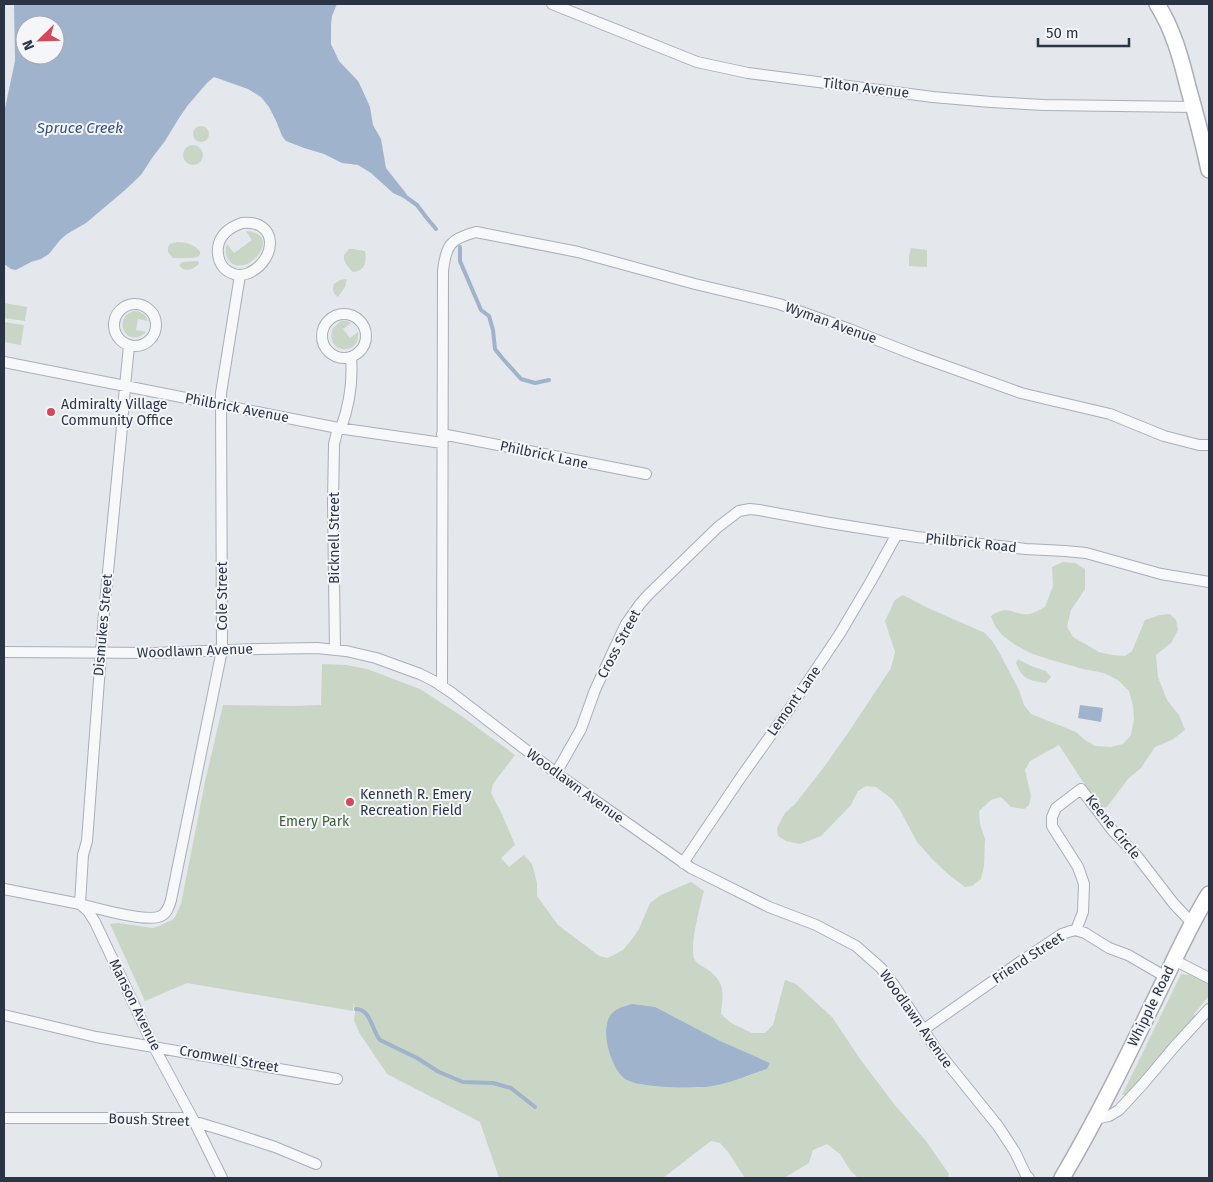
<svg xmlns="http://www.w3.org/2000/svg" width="1213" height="1182" font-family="'Fira Sans',sans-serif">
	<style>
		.green { fill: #c9d6c5; fill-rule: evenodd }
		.water { fill: #9fb4cc; fill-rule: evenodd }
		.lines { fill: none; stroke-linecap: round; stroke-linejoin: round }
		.stream { stroke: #9fb4cc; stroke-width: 4 }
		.minor-casing { stroke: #a9aeb7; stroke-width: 12 }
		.secondary-casing { stroke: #a9aeb7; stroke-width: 18 }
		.minor { stroke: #f7f8fa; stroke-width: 10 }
		.secondary { stroke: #fff; stroke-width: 15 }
		.poi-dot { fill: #d1495b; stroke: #f4f6f9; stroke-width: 2 }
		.labels { text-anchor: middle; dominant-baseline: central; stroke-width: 4; stroke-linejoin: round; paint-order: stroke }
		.street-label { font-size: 14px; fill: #2b3445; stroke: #f4f6f9 }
		.poi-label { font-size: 14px; fill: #2b3445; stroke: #f4f6f9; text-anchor: start }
		.park-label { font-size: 14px; fill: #3f6138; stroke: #f4f6f9 }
		.water-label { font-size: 15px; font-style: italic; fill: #34527a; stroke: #f4f6f9 }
	</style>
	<rect width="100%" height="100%" fill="#e4e7ec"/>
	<path class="green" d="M193 134a8 8 0 1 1 16 0a8 8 0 1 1-16 0Z
		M183 155a10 10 0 1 1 20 0a10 10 0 1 1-20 0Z
		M 246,231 C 287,234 243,283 228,259 C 225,254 225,249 227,244 L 234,253 L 252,240 Z
		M 177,242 C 186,242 196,245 200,252 C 200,253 200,255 199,256 C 196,259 178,258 173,258 L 168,252 L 168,247 L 170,244 Z
		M 911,248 L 927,250 L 927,267 L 909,266 L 909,256 Z
		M 349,249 L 353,249 L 365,251 C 367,262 365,271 353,272 C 348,267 343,262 344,255 Z
		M 196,261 L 198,261 L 199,264 C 193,270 184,273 179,265 L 182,262 Z
		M 347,279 L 345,287 L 338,297 C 333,294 332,289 334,284 L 340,280 Z
		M 4,303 L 27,307 L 25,321 L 4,318 Z
		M 134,311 C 140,311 146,314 148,321 L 138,319 L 136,330 L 146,332 C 128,350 110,319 134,311 Z
		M 341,321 L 347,321 L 351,323 L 343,329 L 350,338 L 358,332 C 361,358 323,353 333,328 Z
		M 4,322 L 24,325 L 21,345 L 4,342 Z
		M 1063,562 L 1075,563 L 1085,569 L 1085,589 L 1071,610 L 1069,618 L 1067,627 L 1073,637 L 1099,652 L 1112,655 L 1125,656 L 1132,651 L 1145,620 L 1160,615 L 1170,614 L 1176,620 L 1178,630 L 1171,643 L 1156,655 L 1158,677 L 1167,700 L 1179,715 L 1185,730 L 1172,740 L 1155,747 L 1141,768 L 1128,779 L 1107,807 L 1103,808 L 1081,779 L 1059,745 L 1030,761 L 1025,770 L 1031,796 L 1029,805 L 1024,809 L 1011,807 L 1001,797 L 991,800 L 979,811 L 980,824 L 985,839 L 984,866 L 981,879 L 972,886 L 965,887 L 948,874 L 932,859 L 917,842 L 900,810 L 892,799 L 876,787 L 866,786 L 858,791 L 851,805 L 821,836 L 800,844 L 786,841 L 778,836 L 777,828 L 785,813 L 795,804 L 824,767 L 848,733 L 891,668 L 895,652 L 885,621 L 895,600 L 903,595 L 928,608 L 985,633 L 993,642 L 999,652 L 1019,690 L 1024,705 L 1031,714 L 1076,732 L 1085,740 L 1095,746 L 1111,747 L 1123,744 L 1131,735 L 1134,718 L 1133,706 L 1129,691 L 1118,680 L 1104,673 L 1083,669 L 1048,659 L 1030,653 L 1014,644 L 1002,635 L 995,626 L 991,616 C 1009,603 1013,616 1030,614 C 1035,613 1041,609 1045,607 L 1053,586 L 1052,567 Z
		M 1018,659 L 1031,666 L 1046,671 L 1051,677 L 1046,683 C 1028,680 1023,680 1016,663 Z
		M 322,664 L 346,665 L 367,669 L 420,689 L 463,717 L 515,755 L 493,784 L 491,793 L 502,814 L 515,845 L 501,858 L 509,867 L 524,855 L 532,864 L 537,883 L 537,896 L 558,925 L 599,956 L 608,958 L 623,950 L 632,939 L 639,929 L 650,903 L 661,895 L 691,882 L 704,891 C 701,903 688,950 695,960 C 697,964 704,967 707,969 C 726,983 723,992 721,1014 L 731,1023 L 752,1033 L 765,1033 L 773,1025 L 785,980 L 796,984 L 832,1017 L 860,1059 L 894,1104 L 926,1141 L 949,1174 L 948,1178 L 858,1178 L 850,1170 L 840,1154 L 827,1144 L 813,1150 L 809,1163 L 784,1178 L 745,1178 L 728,1152 L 720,1143 L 711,1141 L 663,1178 L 499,1178 L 480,1122 L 387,1074 L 360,1034 L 354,1021 L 355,1012 L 354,1001 L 353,1011 L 187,983 L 145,1001 L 110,924 L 118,923 L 153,928 L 159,926 L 172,920 L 175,917 L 181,904 L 205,782 L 223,705 L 293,706 L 321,705 ZM 720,1042 L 770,1063 L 767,1069 L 745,1077 L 697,1088 L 653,1086 Z
		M 1181,974 L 1190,975 L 1209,984 L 1209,997 L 1208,997 L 1194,1014 L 1196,1017 L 1133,1089 L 1127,1095 L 1122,1095 Z"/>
	<path class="water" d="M 14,4 L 337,4 L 332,16 L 331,25 L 331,44 L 339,61 L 358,81 L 361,87 L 370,107 L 373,125 L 381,139 L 386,168 L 405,192 L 407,195 L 406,199 L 393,193 L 371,173 L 358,165 L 342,163 L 324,154 L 304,148 L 286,141 L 282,136 L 277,123 L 269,107 L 261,97 L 248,89 L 214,77 L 207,83 L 188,105 L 179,118 L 165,141 L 152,158 L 141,175 L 124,191 L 86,223 L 67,234 L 60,240 L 49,254 L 41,259 L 31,262 L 16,270 L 11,269 L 4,264 L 4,113 L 15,61 ZM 25,25 L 55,25 L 55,55 L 25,55 Z
		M 1080,705 L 1103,708 L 1101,722 L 1078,718 Z
		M 632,1004 L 655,1007 L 720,1041 L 770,1063 L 767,1069 C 749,1075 731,1083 712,1086 C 696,1089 638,1088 625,1079 C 611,1069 600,1031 610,1016 C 615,1008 623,1007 632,1004 Z"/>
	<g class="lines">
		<path class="stream" d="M 403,195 L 417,205 L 426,217 L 436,229
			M 460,247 L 460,261 L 481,310 L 489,316 L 493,330 L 495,349 L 503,359 L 521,379 L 535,383 L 549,380
			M 356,1009 C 371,1009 372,1031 380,1040 L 417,1058 L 439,1072 L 463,1082 L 493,1083 L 511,1088 L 535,1107"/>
		<defs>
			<path id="minor" d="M 552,4 L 697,62 L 748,73 L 933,97 L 991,102 L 1044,105 L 1194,107
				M 242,223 C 278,219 278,259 249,273 C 244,275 239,276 234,274 C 216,269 213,245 225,233 C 230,228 236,225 242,223 Z
				M114 325a21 21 0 1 1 42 0a21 21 0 1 1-42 0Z
				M322 336a22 22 0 1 1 44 0a22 22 0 1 1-44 0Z
				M 129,346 L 125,386 L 121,438 L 104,613 L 87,841 L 83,855 L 80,904 C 96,908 147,923 161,916 C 167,913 169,907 171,900 L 222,650 L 221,393 L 240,275
				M 4,362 L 338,428 L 442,443
				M 341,428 C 349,406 353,381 351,358
				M 442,434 L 646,474
				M 335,650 L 333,503 L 334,444 L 338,428
				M 4,652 L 154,653 L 259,649 L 317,648 L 346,651 L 376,658 L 420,674 L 434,681 L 452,693 L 556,773 L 691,868 L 769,907 L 816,925 L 856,946 L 881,968 L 894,985 L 936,1049 L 998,1126 L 1015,1152 L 1026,1175 L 1029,1178
				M 442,686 L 443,271 C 446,245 450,239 476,232 L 578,252 L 695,284 L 779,304 L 849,329 L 915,355 L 1021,393 L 1046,399 L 1110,414 L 1164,436 L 1199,445 L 1209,445
				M 556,773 L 581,729 L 595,690 L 609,660 L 626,624 L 640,604 L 648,595 L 718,527 L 739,511 L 750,509 L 759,510 L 830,523 L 917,537 L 1026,549 L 1065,551 L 1086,553 L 1161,574 L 1209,582
				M 683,863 L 741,777 L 788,711 L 839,635 L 871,581 L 897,534
				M 4,889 L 80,904 L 88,911 L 95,922 L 154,1047 L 194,1121 L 222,1178
				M 1076,930 L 1083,912 L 1084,884 L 1078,867 L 1052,826 L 1052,817 L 1056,808 L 1081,789 L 1113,831 L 1137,856 L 1174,904 L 1192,923
				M 1174,960 L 1209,978
				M 4,1015 L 96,1037 L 337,1079
				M 923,1030 L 1020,962 L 1062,934 L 1071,931 L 1076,930 L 1085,933 L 1109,948 L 1128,955 L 1166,977
				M 4,1118 L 183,1118 L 229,1132 L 275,1147 L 316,1164
				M 1095,1119 L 1109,1116 L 1119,1110 L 1143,1084 L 1175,1046 L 1209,1009"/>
			<path id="secondary" d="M 1157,4 C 1173,29 1181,58 1188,87 C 1196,115 1203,142 1209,170
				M 1062,1178 C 1098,1117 1129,1053 1160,989 C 1176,957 1190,924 1209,894"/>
		</defs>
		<use href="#minor" class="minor-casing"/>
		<use href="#secondary" class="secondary-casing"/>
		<use href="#minor" class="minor"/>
		<use href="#secondary" class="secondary"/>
	</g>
	<g class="poi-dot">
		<circle cx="51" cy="412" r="5"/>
		<circle cx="350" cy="802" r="5"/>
	</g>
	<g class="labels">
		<g class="street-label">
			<text transform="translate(866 88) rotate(7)">Tilton Avenue</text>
			<text transform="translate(831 323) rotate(20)">Wyman Avenue</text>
			<text transform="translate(237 408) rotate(11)">Philbrick Avenue</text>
			<text transform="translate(544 455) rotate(12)">Philbrick Lane</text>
			<text transform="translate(334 538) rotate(-90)">Bicknell Street</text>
			<text transform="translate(971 543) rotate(6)">Philbrick Road</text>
			<text transform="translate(222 596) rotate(-90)">Cole Street</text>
			<text transform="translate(103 625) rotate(-85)">Dismukes Street</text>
			<text transform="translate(619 644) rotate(-62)">Cross Street</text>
			<text transform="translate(195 651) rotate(-2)">Woodlawn Avenue</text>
			<text transform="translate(794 701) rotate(-55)">Lemont Lane</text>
			<text transform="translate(575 786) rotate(36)">Woodlawn Avenue</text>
			<text transform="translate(1113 827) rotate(51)">Keene Circle</text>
			<text transform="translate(1028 958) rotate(-33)">Friend Street</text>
			<text transform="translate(135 1005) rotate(64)">Manson Avenue</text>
			<text transform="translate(1151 1006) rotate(-64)">Whipple Road</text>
			<text transform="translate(916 1019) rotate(55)">Woodlawn Avenue</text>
			<text transform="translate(229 1059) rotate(10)">Cromwell Street</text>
			<text transform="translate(149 1120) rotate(2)">Boush Street</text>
		</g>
		<g class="poi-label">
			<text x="61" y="404">Admiralty Village<tspan x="61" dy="16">Community Office</tspan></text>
			<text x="360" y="794">Kenneth R. Emery<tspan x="360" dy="16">Recreation Field</tspan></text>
		</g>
		<g class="park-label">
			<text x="314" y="821">Emery Park</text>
		</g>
		<g class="water-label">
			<text x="80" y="128">Spruce Creek</text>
		</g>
	</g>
	<rect width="1213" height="1182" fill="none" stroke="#2b3445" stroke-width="10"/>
	<g transform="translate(40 40) rotate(247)"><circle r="24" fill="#f4f6f9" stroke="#a4a8b1"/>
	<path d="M0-4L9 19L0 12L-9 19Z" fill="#d1495b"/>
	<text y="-8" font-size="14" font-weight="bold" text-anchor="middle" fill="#2b3445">N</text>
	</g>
	<path d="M1038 38v8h91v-8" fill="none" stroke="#2b3445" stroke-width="2.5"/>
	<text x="1046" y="38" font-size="15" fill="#2b3445" stroke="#f4f6f9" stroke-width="4" paint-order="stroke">50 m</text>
</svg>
